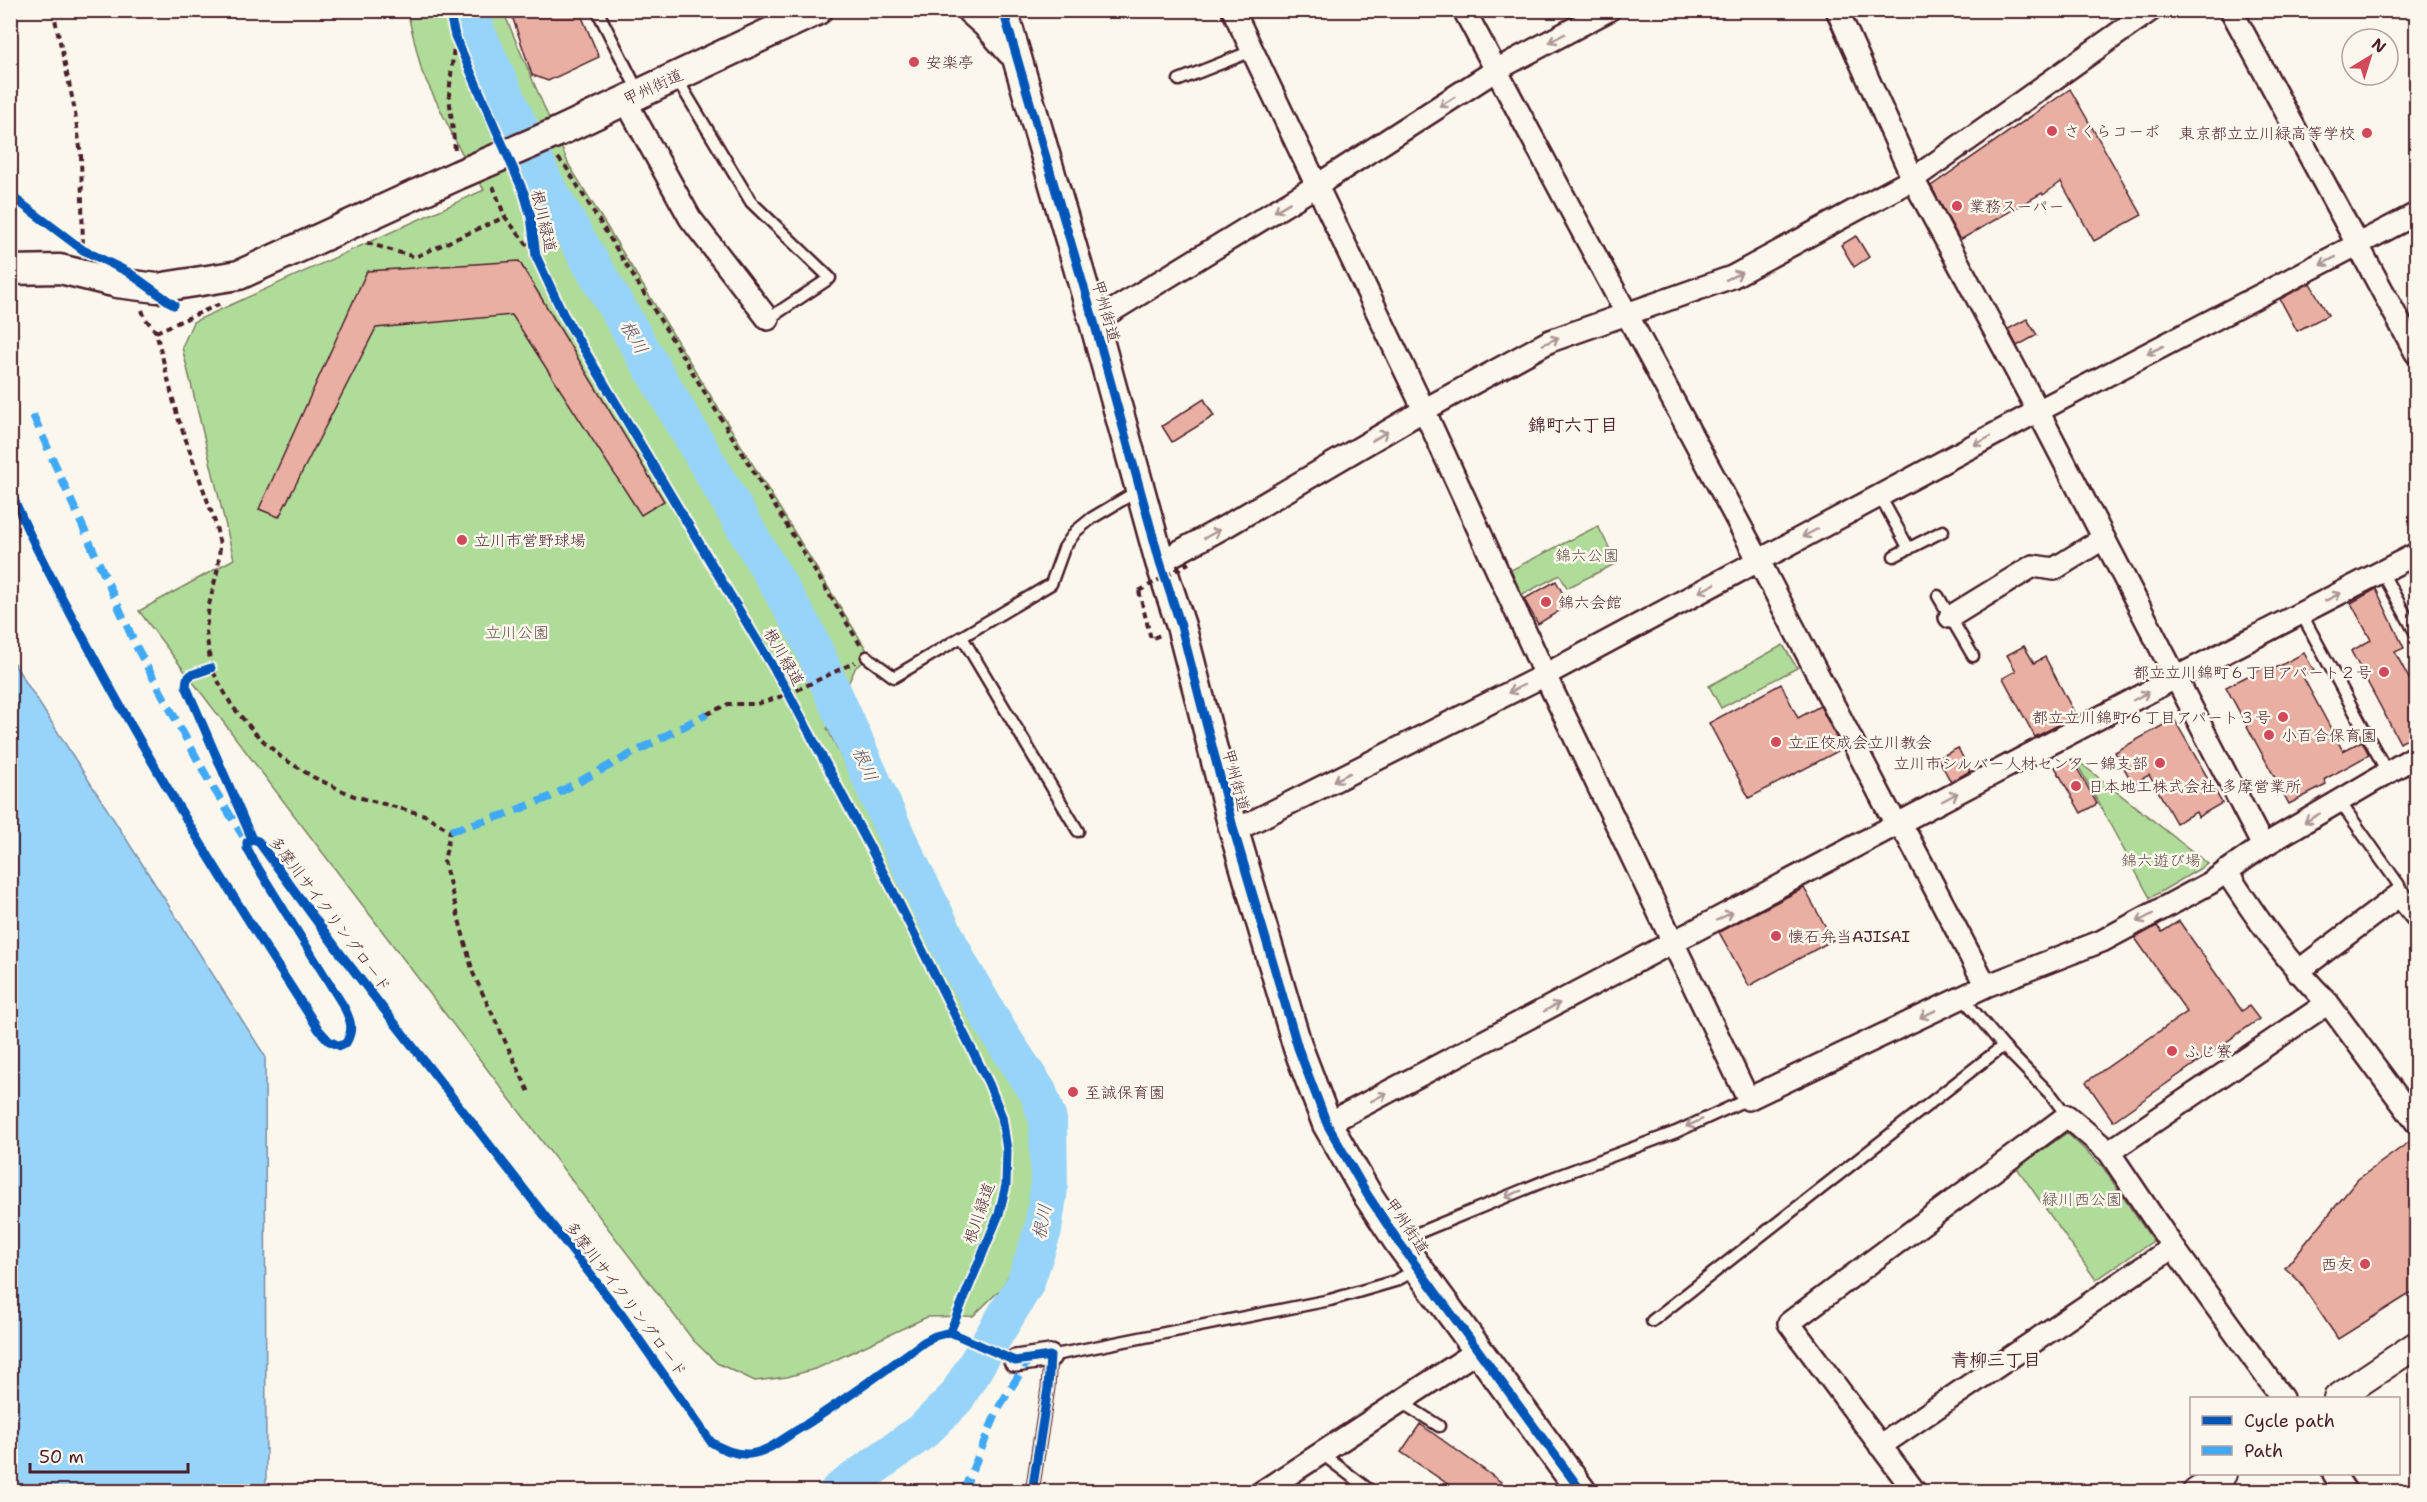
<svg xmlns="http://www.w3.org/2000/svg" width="2427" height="1502" font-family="'Shantell Sans','Klee One',sans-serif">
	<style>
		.green { fill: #b0dc9a; stroke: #7d7e62; stroke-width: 1.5 }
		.water { fill: #98d4f9; stroke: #798ca7; stroke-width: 1.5 }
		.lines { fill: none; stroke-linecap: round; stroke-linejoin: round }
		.river { stroke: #98d4f9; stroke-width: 38 }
		.building { fill: #e8afa2; stroke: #4a1f2b; stroke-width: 1.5 }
		.service-casing { stroke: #4a1f2b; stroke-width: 15 }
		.minor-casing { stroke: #4a1f2b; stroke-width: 26 }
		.tertiary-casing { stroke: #4a1f2b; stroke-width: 30 }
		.secondary-casing { stroke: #4a1f2b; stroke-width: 33 }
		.path { stroke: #4a1f2b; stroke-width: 4; stroke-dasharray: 6 4.5; stroke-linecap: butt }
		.service { stroke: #fbf7ec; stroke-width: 10 }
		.minor { stroke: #fbf7ec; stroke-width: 21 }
		.tertiary { stroke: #fbf7ec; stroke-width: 26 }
		.secondary { stroke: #fbf7ec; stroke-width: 28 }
		.path-bridge { stroke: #4a1f2b; stroke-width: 4; stroke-dasharray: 6 4.5; stroke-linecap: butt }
		.quiet { stroke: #3fa9f5; stroke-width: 8; stroke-dasharray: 15 8; stroke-linecap: butt }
		.cycleway-casing { stroke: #fbf7ec; stroke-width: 13 }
		.cycleway { stroke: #0057b8; stroke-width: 9 }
		.oneway { stroke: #ab9695 }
		.poi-dot { fill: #d1495b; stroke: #fbf7ec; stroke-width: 2 }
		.labels { text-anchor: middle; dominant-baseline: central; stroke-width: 5; stroke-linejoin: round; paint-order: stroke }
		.poi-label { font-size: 16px; fill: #4a1f2b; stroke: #fbf7ec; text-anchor: start }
		.street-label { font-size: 16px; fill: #4a1f2b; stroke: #fbf7ec }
		.park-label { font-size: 16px; fill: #644e47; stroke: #fbf7ec }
		.water-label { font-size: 18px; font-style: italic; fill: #615569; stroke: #fbf7ec }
		.neighbourhood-label { font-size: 18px; font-weight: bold; fill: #4a1f2b; stroke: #fbf7ec }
	</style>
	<rect width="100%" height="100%" fill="#fbf7ec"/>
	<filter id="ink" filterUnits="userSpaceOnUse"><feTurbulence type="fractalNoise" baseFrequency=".0167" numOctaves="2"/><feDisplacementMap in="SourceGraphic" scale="12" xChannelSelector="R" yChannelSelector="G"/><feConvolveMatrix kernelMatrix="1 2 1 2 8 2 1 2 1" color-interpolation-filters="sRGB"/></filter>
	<g filter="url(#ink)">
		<path class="green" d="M 407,11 L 503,11 L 569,165 L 871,657 L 856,667 L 827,728 L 941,954 L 1024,1091 L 1039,1144 L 1037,1197 L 1028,1242 L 1001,1289 L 973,1316 L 927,1317 L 818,1368 L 787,1377 L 755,1381 L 717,1363 L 693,1340 L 139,611 L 234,559 L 182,347 L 193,322 L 484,190 L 459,148 L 422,72 Z
			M 1598,526 L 1617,563 L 1567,588 L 1560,575 L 1521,595 L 1509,571 Z
			M 1783,645 L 1797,668 L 1721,708 L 1709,686 Z
			M 2074,758 L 2208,864 L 2150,898 Z
			M 2067,1133 L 2102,1166 L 2153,1241 L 2096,1280 L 2017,1168 Z"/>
		<path class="water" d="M 11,659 L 265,1056 L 266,1491 L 11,1491 Z"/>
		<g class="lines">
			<path class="river" d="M 470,10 L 476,31 L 545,184 L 807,634 L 898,840 L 959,964 L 999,1033 L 1038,1092 L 1048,1120 L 1049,1188 L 1043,1230 L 1025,1284 L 956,1398 L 924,1430 L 838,1492"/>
		</g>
		<path class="building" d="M 510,10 L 579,10 L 599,57 L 548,81 L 532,75 Z
			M 2070,89 L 2142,215 L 2094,241 L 2061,182 L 2043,195 L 2042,193 L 1960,240 L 1931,186 Z
			M 1856,236 L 1869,257 L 1854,267 L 1841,245 Z
			M 519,261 L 664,501 L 641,515 L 512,315 L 376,328 L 279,517 L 259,509 L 367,271 Z
			M 2310,283 L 2328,315 L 2297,331 L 2280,299 Z
			M 2027,319 L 2037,335 L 2017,346 L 2008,329 Z
			M 1204,399 L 1214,416 L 1172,442 L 1162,426 Z
			M 1556,581 L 1569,605 L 1538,624 L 1524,599 Z
			M 2376,589 L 2404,648 L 2395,652 L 2416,692 L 2416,734 L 2400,743 L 2351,651 L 2371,640 L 2351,603 Z
			M 2024,646 L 2034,663 L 2045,657 L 2076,716 L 2035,737 L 2003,678 L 2016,671 L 2007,655 Z
			M 2304,653 L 2314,671 L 2303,677 L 2343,751 L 2362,741 L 2369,755 L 2325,779 L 2326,785 L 2289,804 L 2226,687 L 2265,667 L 2268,672 Z
			M 1781,684 L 1798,718 L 1820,706 L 1842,749 L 1749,798 L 1709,723 Z
			M 2174,719 L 2222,803 L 2198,817 L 2196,812 L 2176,823 L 2149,775 L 2133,784 L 2115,752 Z
			M 1958,748 L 1970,771 L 1951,782 L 1938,758 Z
			M 2072,759 L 2097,804 L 2081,813 L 2055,767 Z
			M 1804,888 L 1833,940 L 1749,986 L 1719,932 Z
			M 2179,921 L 2242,1011 L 2249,1006 L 2259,1019 L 2113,1121 L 2086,1082 L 2187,1012 L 2135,938 L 2157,926 L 2162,932 Z
			M 2416,1137 L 2416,1290 L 2338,1339 L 2299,1281 L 2285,1268 L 2358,1179 Z
			M 1420,1424 L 1501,1482 L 1494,1491 L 1458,1491 L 1401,1452 Z"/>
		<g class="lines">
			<defs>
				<path id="service" d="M 597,10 L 639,93
					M 677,79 L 751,202 L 830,278 L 768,319
					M 1179,80 L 1252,51
					M 1880,496 L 1909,549
					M 1894,556 L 1943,531
					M 2382,572 L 2416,634
					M 1938,596 L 1973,656
					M 2301,613 L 2387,772
					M 962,637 L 1078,831
					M 867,657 L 894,677 L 1051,584 L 1064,548 L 1076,531 L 1092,518 L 1139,490
					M 2340,802 L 2399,885 L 2399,895
					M 1963,998 L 2003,1046 L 2052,1096 L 2067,1116
					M 1401,1240 L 1547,1180 L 1676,1132 L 1748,1099
					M 1652,1321 L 2003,1046
					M 1401,1402 L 1439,1426
					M 1322,1454 L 1372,1492
					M 1032,1492 L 1048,1388 L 1050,1356 L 1330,1300 L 1395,1281 L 1418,1269"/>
				<path id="minor" d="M 1233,10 L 1424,410 L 1545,675 L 1748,1099 L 1986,986 L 2102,941 L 2210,883 L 2263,846 L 2416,756
					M 1464,10 L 1759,561 L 1888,810 L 1908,837 L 1986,986
					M 1837,10 L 1913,179 L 2038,411 L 2263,846
					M 2231,10 L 2416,353
					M 625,100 L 690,218 L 768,319
					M 1094,322 L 1316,186 L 1496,70 L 1609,10
					M 1160,562 L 1228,525 L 1424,410 L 1550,341 L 1732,277 L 1913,179 L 2151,10
					M 1950,617 L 2033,566 L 2054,569 L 2104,538
					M 1234,831 L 1545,675 L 2038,411 L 2416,214
					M 2297,972 L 2399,895 L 2416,916
					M 2328,1003 L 2416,1122
					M 1327,1124 L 2177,677 L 2416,554
					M 2109,1152 L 2328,1003 C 2287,962 2257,919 2226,871
					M 1015,1361 L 1050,1356
					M 1880,1446 L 2173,1247
					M 2334,1474 L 2346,1492
					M 1262,1492 L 1479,1350
					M 1915,1492 L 1789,1323 L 2067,1116 L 2109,1152 L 2173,1247 L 2282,1398"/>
				<path id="tertiary" d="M 2337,1398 L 2416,1345
					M 2196,1492 L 2223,1474"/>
				<path id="secondary" d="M 971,10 L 989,26 L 1011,51
					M 1003,10 L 1094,322 L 1160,562 L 1181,626 L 1234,831 L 1298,1048 L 1327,1124 L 1367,1194 L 1398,1241 L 1582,1492
					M 10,270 L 60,269 L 117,283 L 157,288 L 239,275 L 458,175 L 558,132 L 818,10"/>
			</defs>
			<use href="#service" class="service-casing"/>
			<use href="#minor" class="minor-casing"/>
			<use href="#tertiary" class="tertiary-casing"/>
			<use href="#secondary" class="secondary-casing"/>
			<path class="path" d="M 53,10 L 74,106 L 81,155 L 83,250
				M 455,150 L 449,95 L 455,36
				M 558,158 L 566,167 L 861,646
				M 493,186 L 505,217
				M 367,243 L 415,257 L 505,217 L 536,256
				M 542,272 L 563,314 L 789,694 L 892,889 L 989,1084 L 1002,1117 L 1007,1150 L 1006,1185 L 999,1214 L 950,1332
				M 142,310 L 145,318 L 156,332 L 177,415 L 215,522 L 220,545 L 218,568 L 209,605 L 206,631 L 211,668 L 232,706 L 256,734 L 281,757 L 313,777 L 354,796 L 425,815 L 450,831 L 444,862 L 473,973 L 529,1092
				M 156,332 L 220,304
				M 1139,591 L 1151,639 L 1160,635
				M 707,714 L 728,704 L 757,704 L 789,694 L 855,662"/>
			<use href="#service" class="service"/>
			<use href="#minor" class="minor"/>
			<use href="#tertiary" class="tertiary"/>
			<use href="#secondary" class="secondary"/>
			<path class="path-bridge" d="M 1139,591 L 1189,563"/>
			<path class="quiet" d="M 33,415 L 136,646 L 208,779 L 243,836
				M 450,831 L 507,814 L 550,797 L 707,714
				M 963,1492 L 999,1407 L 1029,1359"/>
			<defs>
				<path id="cycleway" d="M 449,10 L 455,36 L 524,193 L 531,217 L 536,256 L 563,314 L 789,694 L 892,889 L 989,1084 L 1002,1117 L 1007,1150 L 1006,1185 L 999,1214 L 950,1332
					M 1003,10 L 1094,322 L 1160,562 L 1181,626 L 1234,831 L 1298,1048 L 1327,1124 L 1367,1194 L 1398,1241 L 1582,1492
					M 10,195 L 83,250 L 128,272 L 174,305
					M 10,490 C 35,550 67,607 98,665 C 165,790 241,911 319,1030 L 329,1041 L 340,1046 L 346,1043 C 354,1029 351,1021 344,1007 L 255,863 L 247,848 L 247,842 L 252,839 L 258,841 L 340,953 L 622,1315 L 711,1442 C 723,1450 736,1455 750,1454 C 768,1452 784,1438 799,1429 C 842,1402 883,1372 924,1342 L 935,1336 L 950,1332
					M 211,668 L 191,675 L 187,679 L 186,686 L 252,839
					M 950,1332 L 1015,1361 L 1050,1356 L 1048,1388 L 1032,1492"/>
			</defs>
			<use href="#cycleway" class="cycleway-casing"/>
			<use href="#cycleway" class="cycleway"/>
		</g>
		<defs><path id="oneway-shaft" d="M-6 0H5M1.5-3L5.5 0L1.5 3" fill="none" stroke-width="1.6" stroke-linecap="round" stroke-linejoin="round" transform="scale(1.5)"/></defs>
		<g class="oneway">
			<use href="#oneway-shaft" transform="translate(1557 38) rotate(152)"/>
			<use href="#oneway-shaft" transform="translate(1447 102) rotate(147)"/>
			<use href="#oneway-shaft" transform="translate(1282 207) rotate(149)"/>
			<use href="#oneway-shaft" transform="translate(2328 261) rotate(153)"/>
			<use href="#oneway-shaft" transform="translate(1734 276) rotate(-25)"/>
			<use href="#oneway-shaft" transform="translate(1551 341) rotate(-24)"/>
			<use href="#oneway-shaft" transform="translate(2155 350) rotate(153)"/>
			<use href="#oneway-shaft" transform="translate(1380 436) rotate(-31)"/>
			<use href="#oneway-shaft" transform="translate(1982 441) rotate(152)"/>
			<use href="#oneway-shaft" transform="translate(1810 533) rotate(152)"/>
			<use href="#oneway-shaft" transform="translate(1212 534) rotate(-28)"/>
			<use href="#oneway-shaft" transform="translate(1707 588) rotate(152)"/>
			<use href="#oneway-shaft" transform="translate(2333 597) rotate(-27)"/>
			<use href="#oneway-shaft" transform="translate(1516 689) rotate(153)"/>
			<use href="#oneway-shaft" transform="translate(2141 696) rotate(-28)"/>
			<use href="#oneway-shaft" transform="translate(1342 777) rotate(153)"/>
			<use href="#oneway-shaft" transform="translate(1950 797) rotate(-28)"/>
			<use href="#oneway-shaft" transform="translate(2312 818) rotate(150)"/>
			<use href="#oneway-shaft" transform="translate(1725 916) rotate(-28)"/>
			<use href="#oneway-shaft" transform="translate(2145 918) rotate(152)"/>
			<use href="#oneway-shaft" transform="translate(1552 1007) rotate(-28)"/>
			<use href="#oneway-shaft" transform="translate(1928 1014) rotate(155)"/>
			<use href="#oneway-shaft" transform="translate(1379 1097) rotate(-28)"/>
			<use href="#oneway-shaft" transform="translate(1694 1123) rotate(156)"/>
			<use href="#oneway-shaft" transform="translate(1513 1194) rotate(158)"/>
		</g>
	</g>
	<g class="poi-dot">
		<circle cx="914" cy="62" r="6"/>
		<circle cx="2052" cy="131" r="6"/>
		<circle cx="2367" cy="133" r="6"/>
		<circle cx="1957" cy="206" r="6"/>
		<circle cx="462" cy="540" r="6"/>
		<circle cx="1546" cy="602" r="6"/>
		<circle cx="2384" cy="672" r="6"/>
		<circle cx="2283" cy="717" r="6"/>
		<circle cx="2269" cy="735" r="6"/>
		<circle cx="1776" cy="742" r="6"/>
		<circle cx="2160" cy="763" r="6"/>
		<circle cx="2076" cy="786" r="6"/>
		<circle cx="1776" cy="936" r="6"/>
		<circle cx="2172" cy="1051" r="6"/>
		<circle cx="1073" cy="1092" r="6"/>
		<circle cx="2365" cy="1264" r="6"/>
	</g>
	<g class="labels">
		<g class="poi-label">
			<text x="926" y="62">安楽亭</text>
			<text x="2064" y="131">さくらコーポ</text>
			<text x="2355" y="133" text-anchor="end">東京都立立川緑高等学校</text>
			<text x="1969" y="206">業務スーパー</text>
			<text x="474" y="540">立川市営野球場</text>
			<text x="1558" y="602">錦六会館</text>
			<text x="2372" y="672" text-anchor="end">都立立川錦町６丁目アパート２号</text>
			<text x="2271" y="717" text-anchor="end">都立立川錦町６丁目アパート３号</text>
			<text x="2281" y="735">小百合保育園</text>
			<text x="1788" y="742">立正佼成会立川教会</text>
			<text x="2148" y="763" text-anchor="end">立川市シルバー人材センター錦支部</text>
			<text x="2088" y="786">日本地工株式会社 多摩営業所</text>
			<text x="1788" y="936">懐石弁当AJISAI</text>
			<text x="2184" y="1051">ふじ寮</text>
			<text x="1085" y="1092">至誠保育園</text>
			<text x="2353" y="1264" text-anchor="end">西友</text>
		</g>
		<g class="street-label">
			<text transform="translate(653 87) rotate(-25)">甲州街道</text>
			<text transform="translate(544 221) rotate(77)">根川緑道</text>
			<text transform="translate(1106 311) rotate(74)">甲州街道</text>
			<text transform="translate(784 657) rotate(60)">根川緑道</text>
			<text transform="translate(1236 780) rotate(75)">甲州街道</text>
			<text transform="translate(330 914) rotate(53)">多摩川サイクリングロード</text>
			<text transform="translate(979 1213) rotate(-71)">根川緑道</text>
			<text transform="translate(1407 1226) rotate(56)">甲州街道</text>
			<text transform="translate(626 1299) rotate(53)">多摩川サイクリングロード</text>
		</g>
		<g class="park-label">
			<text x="1587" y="555">錦六公園</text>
			<text x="517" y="632">立川公園</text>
			<text x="2161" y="860">錦六遊び場</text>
			<text x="2082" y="1199">緑川西公園</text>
		</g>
		<g class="water-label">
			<text transform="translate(634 337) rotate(60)">根川</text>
			<text transform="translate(865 764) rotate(66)">根川</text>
			<text transform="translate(1042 1222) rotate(-78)">根川</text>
		</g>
		<g class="neighbourhood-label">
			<text x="1573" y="425">錦町六丁目</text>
			<text x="1996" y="1360">青柳三丁目</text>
		</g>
	</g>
	<rect width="2427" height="1502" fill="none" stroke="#fbf7ec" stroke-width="36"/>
	<rect x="18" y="18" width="2391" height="1466" fill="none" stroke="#4a1f2b" stroke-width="2" filter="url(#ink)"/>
	<rect x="2190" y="1397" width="210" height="78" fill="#fbf7ec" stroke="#b4a19f" stroke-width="1.5"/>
	<rect x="2202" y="1416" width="30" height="9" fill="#0057b8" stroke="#b4a19f" stroke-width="1.5"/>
	<text x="2244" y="1427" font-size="18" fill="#4a1f2b">Cycle path</text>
	<rect x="2202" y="1446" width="30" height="9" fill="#3fa9f5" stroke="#b4a19f" stroke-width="1.5"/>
	<text x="2244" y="1457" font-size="18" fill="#4a1f2b">Path</text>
	<g transform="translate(2370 57) rotate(38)"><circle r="28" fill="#fbf7ec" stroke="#b4a19f" stroke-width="1.5"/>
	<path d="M0-4.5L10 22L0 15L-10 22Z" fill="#d1495b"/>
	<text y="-9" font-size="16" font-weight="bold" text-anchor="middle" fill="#4a1f2b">N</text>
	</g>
	<path d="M30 1463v9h158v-9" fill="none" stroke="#4a1f2b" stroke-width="3"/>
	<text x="39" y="1463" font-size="18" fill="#4a1f2b" stroke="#fbf7ec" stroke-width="4.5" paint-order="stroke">50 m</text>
</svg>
